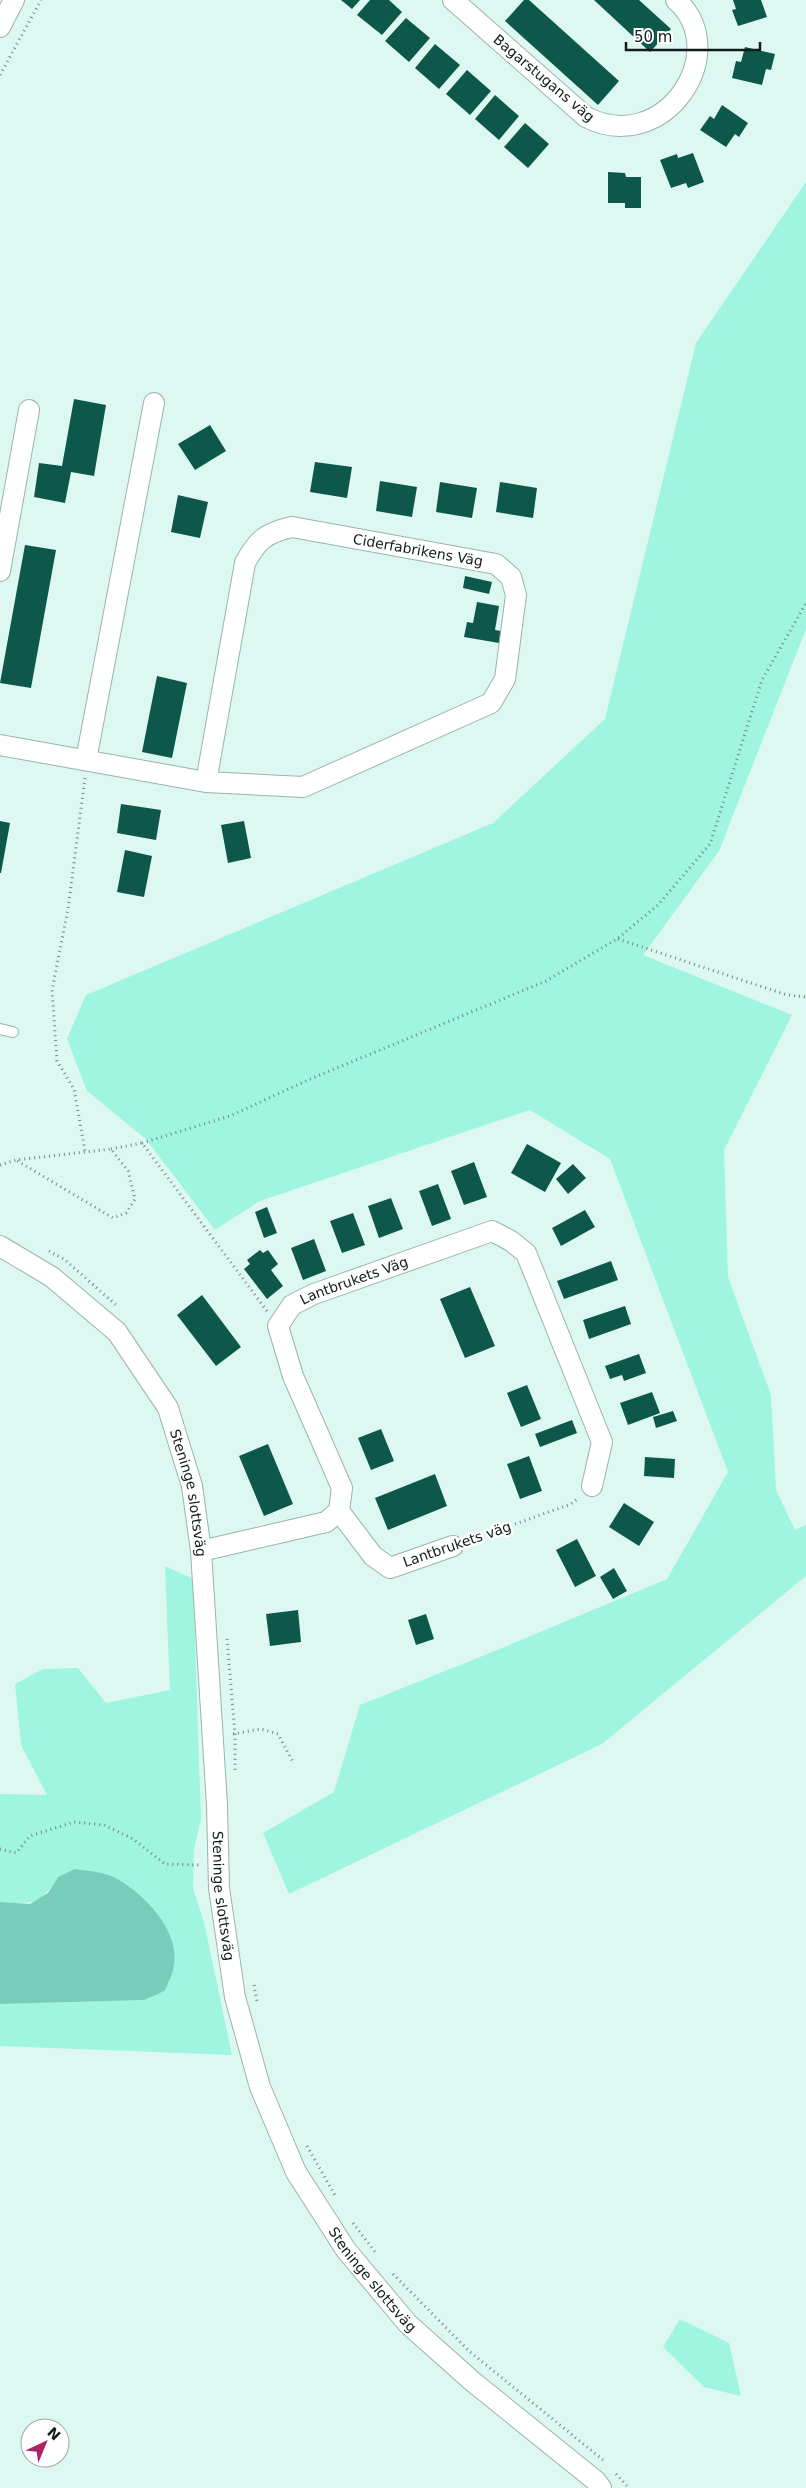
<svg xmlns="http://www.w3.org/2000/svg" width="806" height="2488" font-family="'DejaVu Sans',sans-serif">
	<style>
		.green { fill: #9ff5e0 }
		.water { fill: #77cdb9 }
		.building { fill: #0e584b }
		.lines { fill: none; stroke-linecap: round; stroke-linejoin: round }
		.service-casing { stroke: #9ab4ad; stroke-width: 12 }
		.minor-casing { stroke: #9ab4ad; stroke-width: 22 }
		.path { stroke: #748782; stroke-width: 3; stroke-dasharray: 1 4; stroke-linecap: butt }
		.service { stroke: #fff; stroke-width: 10 }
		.minor { stroke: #fff; stroke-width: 20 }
		.labels { text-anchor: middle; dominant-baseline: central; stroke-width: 5; stroke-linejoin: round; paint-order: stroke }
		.street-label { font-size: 14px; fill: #121c1a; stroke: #fff }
	</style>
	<rect width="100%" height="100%" fill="#dcf8f0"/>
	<path class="green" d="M 806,182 L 806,629 L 719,851 L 643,955 L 792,1015 L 724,1150 L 728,1277 L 771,1395 L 776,1490 L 795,1530 L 806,1525 L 806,1576 L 602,1744 L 289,1894 L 263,1833 L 334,1792 L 360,1705 L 490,1653 L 667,1579 L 728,1472 L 610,1159 L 530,1110 L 260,1201 L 215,1230 L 146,1139 L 87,1091 L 67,1039 L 86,995 L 493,823 L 605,719 L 696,343 Z
		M 165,1566 L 193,1579 L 201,1819 L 194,1849 L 193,1888 L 204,1922 L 232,2055 L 0,2046 L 0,2004 L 144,2000 L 133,1890 C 103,1869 93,1872 58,1877 C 40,1906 32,1904 0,1902 L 0,1794 L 47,1795 L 21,1745 L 15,1684 L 43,1669 L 78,1668 L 106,1703 L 170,1690 Z
		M 680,2319 L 729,2343 L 741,2396 L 704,2387 L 663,2347 Z"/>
	<path class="water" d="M 75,1869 C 89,1871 106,1872 119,1880 C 151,1899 188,1941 170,1979 C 168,1982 167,1987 165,1990 C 160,1994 150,1997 144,2000 L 0,2004 L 0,1902 L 30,1904 L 48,1893 L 58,1877 Z"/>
	<path class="building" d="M 341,0 L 360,0 L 352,9 Z
		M 370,0 L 389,0 L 402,12 L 382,35 L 357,15 Z
		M 524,0 L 529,0 L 619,81 L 598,105 L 505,21 Z
		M 594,0 L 639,0 L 671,29 L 650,52 Z
		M 733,0 L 761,0 L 767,17 L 738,26 L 732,10 L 736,9 Z
		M 406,18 L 430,38 L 409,62 L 385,41 Z
		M 435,44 L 460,65 L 439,89 L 415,68 Z
		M 745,47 L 775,54 L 771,70 L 766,69 L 762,85 L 732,78 L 736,61 L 741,62 Z
		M 467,70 L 491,91 L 470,115 L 446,94 Z
		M 495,95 L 519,116 L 499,140 L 475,119 Z
		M 722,105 L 748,123 L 739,137 L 735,134 L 726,147 L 700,130 L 710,116 L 714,119 Z
		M 525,123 L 549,144 L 528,168 L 504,147 Z
		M 693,153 L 704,182 L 688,188 L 686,183 L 671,188 L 660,160 L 677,154 L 678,158 Z
		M 608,172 L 625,173 L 626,177 L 641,177 L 641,208 L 625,208 L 625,203 L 608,203 Z
		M 74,399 L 106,405 L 94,476 L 71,472 L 65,503 L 34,497 L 39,463 L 62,466 Z
		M 210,425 L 226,451 L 195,470 L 178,444 Z
		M 315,462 L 352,467 L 347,498 L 310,492 Z
		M 380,481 L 417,487 L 412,517 L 376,511 Z
		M 440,482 L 477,488 L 472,518 L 436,512 Z
		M 500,482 L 537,488 L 533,518 L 496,512 Z
		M 178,495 L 208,502 L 200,538 L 171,532 Z
		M 25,545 L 56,550 L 31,688 L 0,683 Z
		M 465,576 L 492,582 L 489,594 L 463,588 Z
		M 477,602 L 499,606 L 495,630 L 501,631 L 499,643 L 464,637 L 467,622 L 473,623 Z
		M 157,676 L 187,683 L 172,758 L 142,752 Z
		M 121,804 L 161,810 L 156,840 L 117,833 Z
		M 0,821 L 10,823 L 1,873 L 0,873 Z
		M 244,821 L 251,858 L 228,863 L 221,825 Z
		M 125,850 L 152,856 L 144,897 L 117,892 Z
		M 527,1144 L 561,1163 L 545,1192 L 511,1173 Z
		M 474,1162 L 487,1197 L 464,1205 L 451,1171 Z
		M 573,1164 L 586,1178 L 568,1194 L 556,1179 Z
		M 438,1184 L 451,1219 L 432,1226 L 419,1191 Z
		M 391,1198 L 403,1229 L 379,1238 L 368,1206 Z
		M 267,1207 L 277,1233 L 264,1238 L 255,1212 Z
		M 585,1210 L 595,1227 L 561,1246 L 552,1228 Z
		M 353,1213 L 365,1245 L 342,1253 L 330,1221 Z
		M 314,1239 L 326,1271 L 303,1280 L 291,1248 Z
		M 260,1250 L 263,1253 L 268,1250 L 278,1264 L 271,1270 L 283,1286 L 267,1299 L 244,1269 L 250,1264 L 247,1260 Z
		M 611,1261 L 618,1280 L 564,1299 L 557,1281 Z
		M 470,1287 L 495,1346 L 465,1358 L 440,1299 Z
		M 202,1295 L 241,1347 L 216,1366 L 177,1315 Z
		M 625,1306 L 631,1324 L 589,1339 L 583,1320 Z
		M 639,1354 L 646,1373 L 624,1381 L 622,1375 L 610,1379 L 605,1366 Z
		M 527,1385 L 541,1419 L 521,1427 L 507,1393 Z
		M 652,1392 L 660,1413 L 628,1425 L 620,1403 Z
		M 673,1411 L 677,1421 L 656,1428 L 653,1417 Z
		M 572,1420 L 577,1433 L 540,1447 L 535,1434 Z
		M 381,1429 L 394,1461 L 371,1470 L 358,1438 Z
		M 268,1444 L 293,1504 L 264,1516 L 239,1456 Z
		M 529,1456 L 542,1491 L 520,1499 L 507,1464 Z
		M 645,1457 L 675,1459 L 674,1478 L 644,1476 Z
		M 435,1474 L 447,1506 L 388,1530 L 375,1498 Z
		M 624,1503 L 654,1522 L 639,1546 L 609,1527 Z
		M 577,1539 L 596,1576 L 575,1587 L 556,1550 Z
		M 614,1568 L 627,1591 L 613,1599 L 600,1577 Z
		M 298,1610 L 301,1642 L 270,1646 L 266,1614 Z
		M 426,1614 L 434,1639 L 416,1645 L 408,1620 Z"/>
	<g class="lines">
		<defs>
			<path id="service" d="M 0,1029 L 13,1032"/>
			<g id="minor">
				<path d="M 453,0 L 586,117 C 664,157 734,52 676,0"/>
				<path d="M 0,27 L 14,0"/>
				<path d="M 0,571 L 29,410"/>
				<path d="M 0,745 L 206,782 L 303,787 L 491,703 L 505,679 L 516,595 L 511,577 L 496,564 L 292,527 C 266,533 258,539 245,563 L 206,782"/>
				<path d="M 86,760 L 154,403"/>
				<path id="s1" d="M 0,1246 L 52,1277 L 117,1332 L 168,1408 L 192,1486 L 201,1551 L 217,1805 L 219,1888 L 235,1997 L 260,2087 L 296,2172 L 346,2250 L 408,2324 L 472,2381 L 596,2481 L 601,2488"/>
				<path d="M 339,1511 L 373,1556 L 390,1568 L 453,1546"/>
				<path id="s2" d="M 201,1551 L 326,1522 L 339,1511 L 342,1488 L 293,1376 L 278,1326 L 292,1305 L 314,1294 L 492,1231 L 511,1241 L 526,1253 L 602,1442 L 592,1486"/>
			</g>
		</defs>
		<use href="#service" class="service-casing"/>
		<use href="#minor" class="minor-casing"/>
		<path class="path" d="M 0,75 L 41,0
			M 85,778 L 68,909 L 52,990 L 57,1061 L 74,1089 L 85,1151
			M 618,939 L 787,995 L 806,997
			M 142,1143 L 230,1116 L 308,1080 L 546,981 L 617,939 L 658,905 L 710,844 L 762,680 L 806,603
			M 111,1149 L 142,1143 L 267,1311
			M 0,1165 L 16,1160 L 111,1149 L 128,1171 L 135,1199 L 126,1213 L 113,1218 L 16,1160
			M 49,1251 L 64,1259 L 116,1305
			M 468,1541 L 571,1504 L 579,1498
			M 227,1639 L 235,1734 L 235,1772
			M 233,1734 L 261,1729 L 278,1734 L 293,1762
			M 0,1849 L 16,1853 L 30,1836 L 74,1822 L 104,1825 L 133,1839 L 165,1864 L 201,1865
			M 254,1985 L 257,2001
			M 307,2146 L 336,2197
			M 353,2223 L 375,2252
			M 393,2274 L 469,2351 L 603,2460
			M 616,2474 L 629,2488"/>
		<use href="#service" class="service"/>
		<use href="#minor" class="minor"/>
	</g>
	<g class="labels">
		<g class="street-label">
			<text transform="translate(544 78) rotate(40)">Bagarstugans väg</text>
			<text transform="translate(418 550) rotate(10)">Ciderfabrikens Väg</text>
			<text stroke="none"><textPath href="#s2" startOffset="435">Lantbrukets Väg</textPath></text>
			<text stroke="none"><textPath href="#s1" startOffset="325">Steninge slottsväg</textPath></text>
			<text transform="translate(457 1544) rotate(-19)">Lantbrukets väg</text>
			<text stroke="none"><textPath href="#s1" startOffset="730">Steninge slottsväg</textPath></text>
			<text stroke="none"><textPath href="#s1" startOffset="1150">Steninge slottsväg</textPath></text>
		</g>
	</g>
	<g transform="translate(45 2443) rotate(44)"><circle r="24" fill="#ffffff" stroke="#a0a4a3"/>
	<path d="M0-4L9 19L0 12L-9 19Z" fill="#ad2365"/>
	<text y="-8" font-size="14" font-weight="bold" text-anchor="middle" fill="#121c1a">N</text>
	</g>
	<path d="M626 42v8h134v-8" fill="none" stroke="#121c1a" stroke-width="2.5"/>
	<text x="634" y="42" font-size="15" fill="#121c1a" stroke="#ffffff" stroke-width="4" paint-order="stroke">50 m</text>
</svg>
